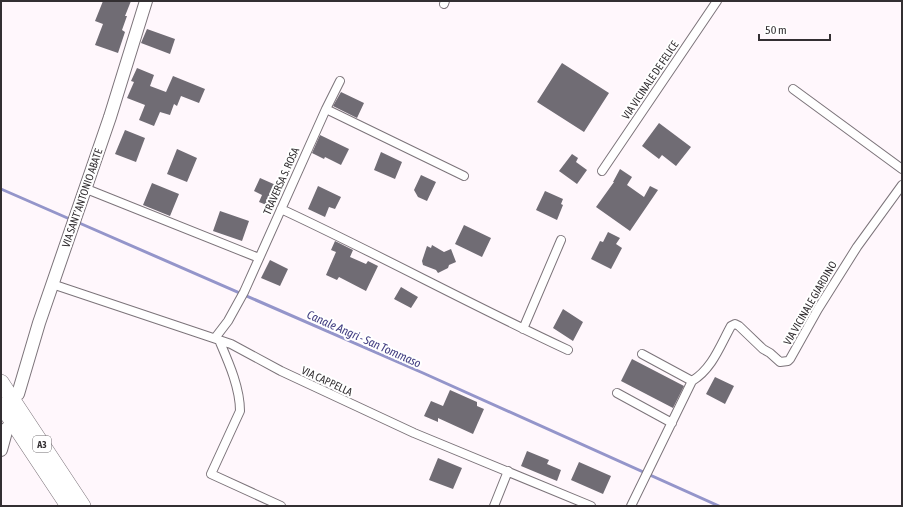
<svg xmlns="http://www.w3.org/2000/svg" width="903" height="507" font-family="'Asap Condensed',sans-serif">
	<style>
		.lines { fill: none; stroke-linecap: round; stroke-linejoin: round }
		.stream { stroke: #9495ca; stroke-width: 3 }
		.building { fill: #706c74 }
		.street-casing { stroke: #7c747a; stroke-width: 10 }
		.secondary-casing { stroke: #7c747a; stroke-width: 14 }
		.highway-casing { stroke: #7c747a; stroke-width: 16 }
		.street { stroke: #fff; stroke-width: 8 }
		.secondary { stroke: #fff; stroke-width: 12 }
		.highway { stroke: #fff; stroke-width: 15 }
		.labels { text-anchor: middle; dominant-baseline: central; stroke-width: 4; stroke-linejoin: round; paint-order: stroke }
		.shield { fill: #fff; stroke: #706d70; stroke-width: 1 }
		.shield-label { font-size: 10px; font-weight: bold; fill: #332f32 }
		.street-label { font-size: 11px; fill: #332f32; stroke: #fff }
		.water-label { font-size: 12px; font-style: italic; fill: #444083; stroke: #fff }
	</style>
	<rect width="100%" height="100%" fill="#fff7fc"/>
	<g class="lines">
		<path class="stream" d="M 1,189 L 72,220
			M 77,222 L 423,373 L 719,506"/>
	</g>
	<path class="building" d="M 103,1 L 131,1 L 125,16 L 127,16 L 122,30 L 125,32 L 118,53 L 95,45 L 103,24 L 95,21 Z
		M 147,29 L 175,39 L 170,54 L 141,43 Z
		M 562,63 L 609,93 L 584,132 L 537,102 Z
		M 137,68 L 154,75 L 150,86 L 166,92 L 173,76 L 205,89 L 199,103 L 181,96 L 177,106 L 174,104 L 170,115 L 160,112 L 154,126 L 139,120 L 145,105 L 127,98 L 134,82 L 131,81 Z
		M 341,92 L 364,103 L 357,118 L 333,106 Z
		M 659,123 L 691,147 L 676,166 L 662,155 L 659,159 L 642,146 Z
		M 125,130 L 145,138 L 136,162 L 115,154 Z
		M 320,135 L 349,149 L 341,165 L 325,157 L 324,159 L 312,153 Z
		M 177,149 L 197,158 L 187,182 L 167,174 Z
		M 381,152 L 402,162 L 395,179 L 374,170 Z
		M 572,154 L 578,158 L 576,162 L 587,170 L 577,184 L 559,171 Z
		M 620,169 L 632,177 L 627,185 L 644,197 L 650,186 L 658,190 L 630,231 L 596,207 L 614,182 L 613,182 Z
		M 421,175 L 436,182 L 427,201 L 418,197 L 414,190 Z
		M 260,178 L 278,186 L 269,206 L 259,202 L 262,195 L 254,191 Z
		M 152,183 L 179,194 L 170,216 L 143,205 Z
		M 318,186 L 341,197 L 335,209 L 329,207 L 325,217 L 308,209 Z
		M 545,191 L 563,199 L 561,204 L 563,205 L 557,220 L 536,210 Z
		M 220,211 L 249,221 L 242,241 L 213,231 Z
		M 464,225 L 491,238 L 482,257 L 455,244 Z
		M 608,232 L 620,238 L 616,244 L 622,248 L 611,269 L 591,259 L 600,241 L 603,242 Z
		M 335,241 L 353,250 L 350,257 L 366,264 L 368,261 L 378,266 L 366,291 L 339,277 L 337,280 L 326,275 L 336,252 L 331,250 Z
		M 432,245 L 444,252 L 451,249 L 456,262 L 449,265 L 448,268 L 438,273 L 436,270 L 423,265 L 422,261 L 427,246 L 431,248 Z
		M 270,260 L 288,269 L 280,286 L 261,278 Z
		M 401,287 L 418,297 L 411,308 L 394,299 Z
		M 563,309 L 583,322 L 573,341 L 553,328 Z
		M 632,359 L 684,386 L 673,408 L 621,381 Z
		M 715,377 L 734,386 L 725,404 L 706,394 Z
		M 450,390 L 477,402 L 477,406 L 484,409 L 473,434 L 438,418 L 438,422 L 424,416 L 431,401 L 443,406 Z
		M 527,451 L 549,460 L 547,464 L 561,470 L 557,481 L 521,466 Z
		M 438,458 L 462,468 L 453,489 L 429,480 Z
		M 579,462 L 611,476 L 603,494 L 571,480 Z"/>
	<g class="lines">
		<defs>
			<path id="street" d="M 444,4 L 445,1
				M 793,89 L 902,169
				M 326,109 L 464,176
				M 602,171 L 717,1
				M 84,188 L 259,258
				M 281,209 C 378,254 471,305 568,350
				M 52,284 L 231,344 L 281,371 L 414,433 L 591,506
				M 523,329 L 561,240
				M 215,338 L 228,321 L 244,292 L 326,109 L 340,81
				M 219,340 C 228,361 240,387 240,411 L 211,474 L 281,506
				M 642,354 L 692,381
				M 617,393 L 672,423
				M 494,506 L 508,471
				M 631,506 L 692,381 C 712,369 720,346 731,326 L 735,324 L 739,326 L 763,349 L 770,353 L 780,362 L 788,361 L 790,359 L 818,309 L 857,247 L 902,185"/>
			<path id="secondary" d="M 18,394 L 39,323 L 110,117 L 146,1
				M 1,450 L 7,428"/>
			<path id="highway" d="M 1,382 L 83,506
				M 1,405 L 68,506"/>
		</defs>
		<use href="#street" class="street-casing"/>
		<use href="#secondary" class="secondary-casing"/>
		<use href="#highway" class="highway-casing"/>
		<use href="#street" class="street"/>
		<use href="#secondary" class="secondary"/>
		<use href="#highway" class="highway"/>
	</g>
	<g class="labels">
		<rect class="shield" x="33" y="436" width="18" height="16" rx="3"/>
		<g class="shield-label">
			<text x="42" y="444">A3</text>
		</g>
		<g class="street-label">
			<text transform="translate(650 80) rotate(-56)">VIA VICINALE DE FELICE</text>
			<text transform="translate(281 181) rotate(-66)">TRAVERSA S. ROSA</text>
			<text transform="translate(82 198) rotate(-71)">VIA SANT'ANTONIO ABATE</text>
			<text transform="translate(810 303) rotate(-60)">VIA VICINALE GIARDINO</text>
			<text transform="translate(327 381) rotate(25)">VIA CAPPELLA</text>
		</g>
		<g class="water-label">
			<text transform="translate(364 339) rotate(24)">Canale Angri - San Tommaso</text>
		</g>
	</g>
	<rect width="903" height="507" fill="none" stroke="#332f32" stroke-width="4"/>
	<path d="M759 34v6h71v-6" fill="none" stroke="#332f32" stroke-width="2"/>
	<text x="765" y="34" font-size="12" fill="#332f32" stroke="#ffffff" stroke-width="3" paint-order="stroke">50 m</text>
</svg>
